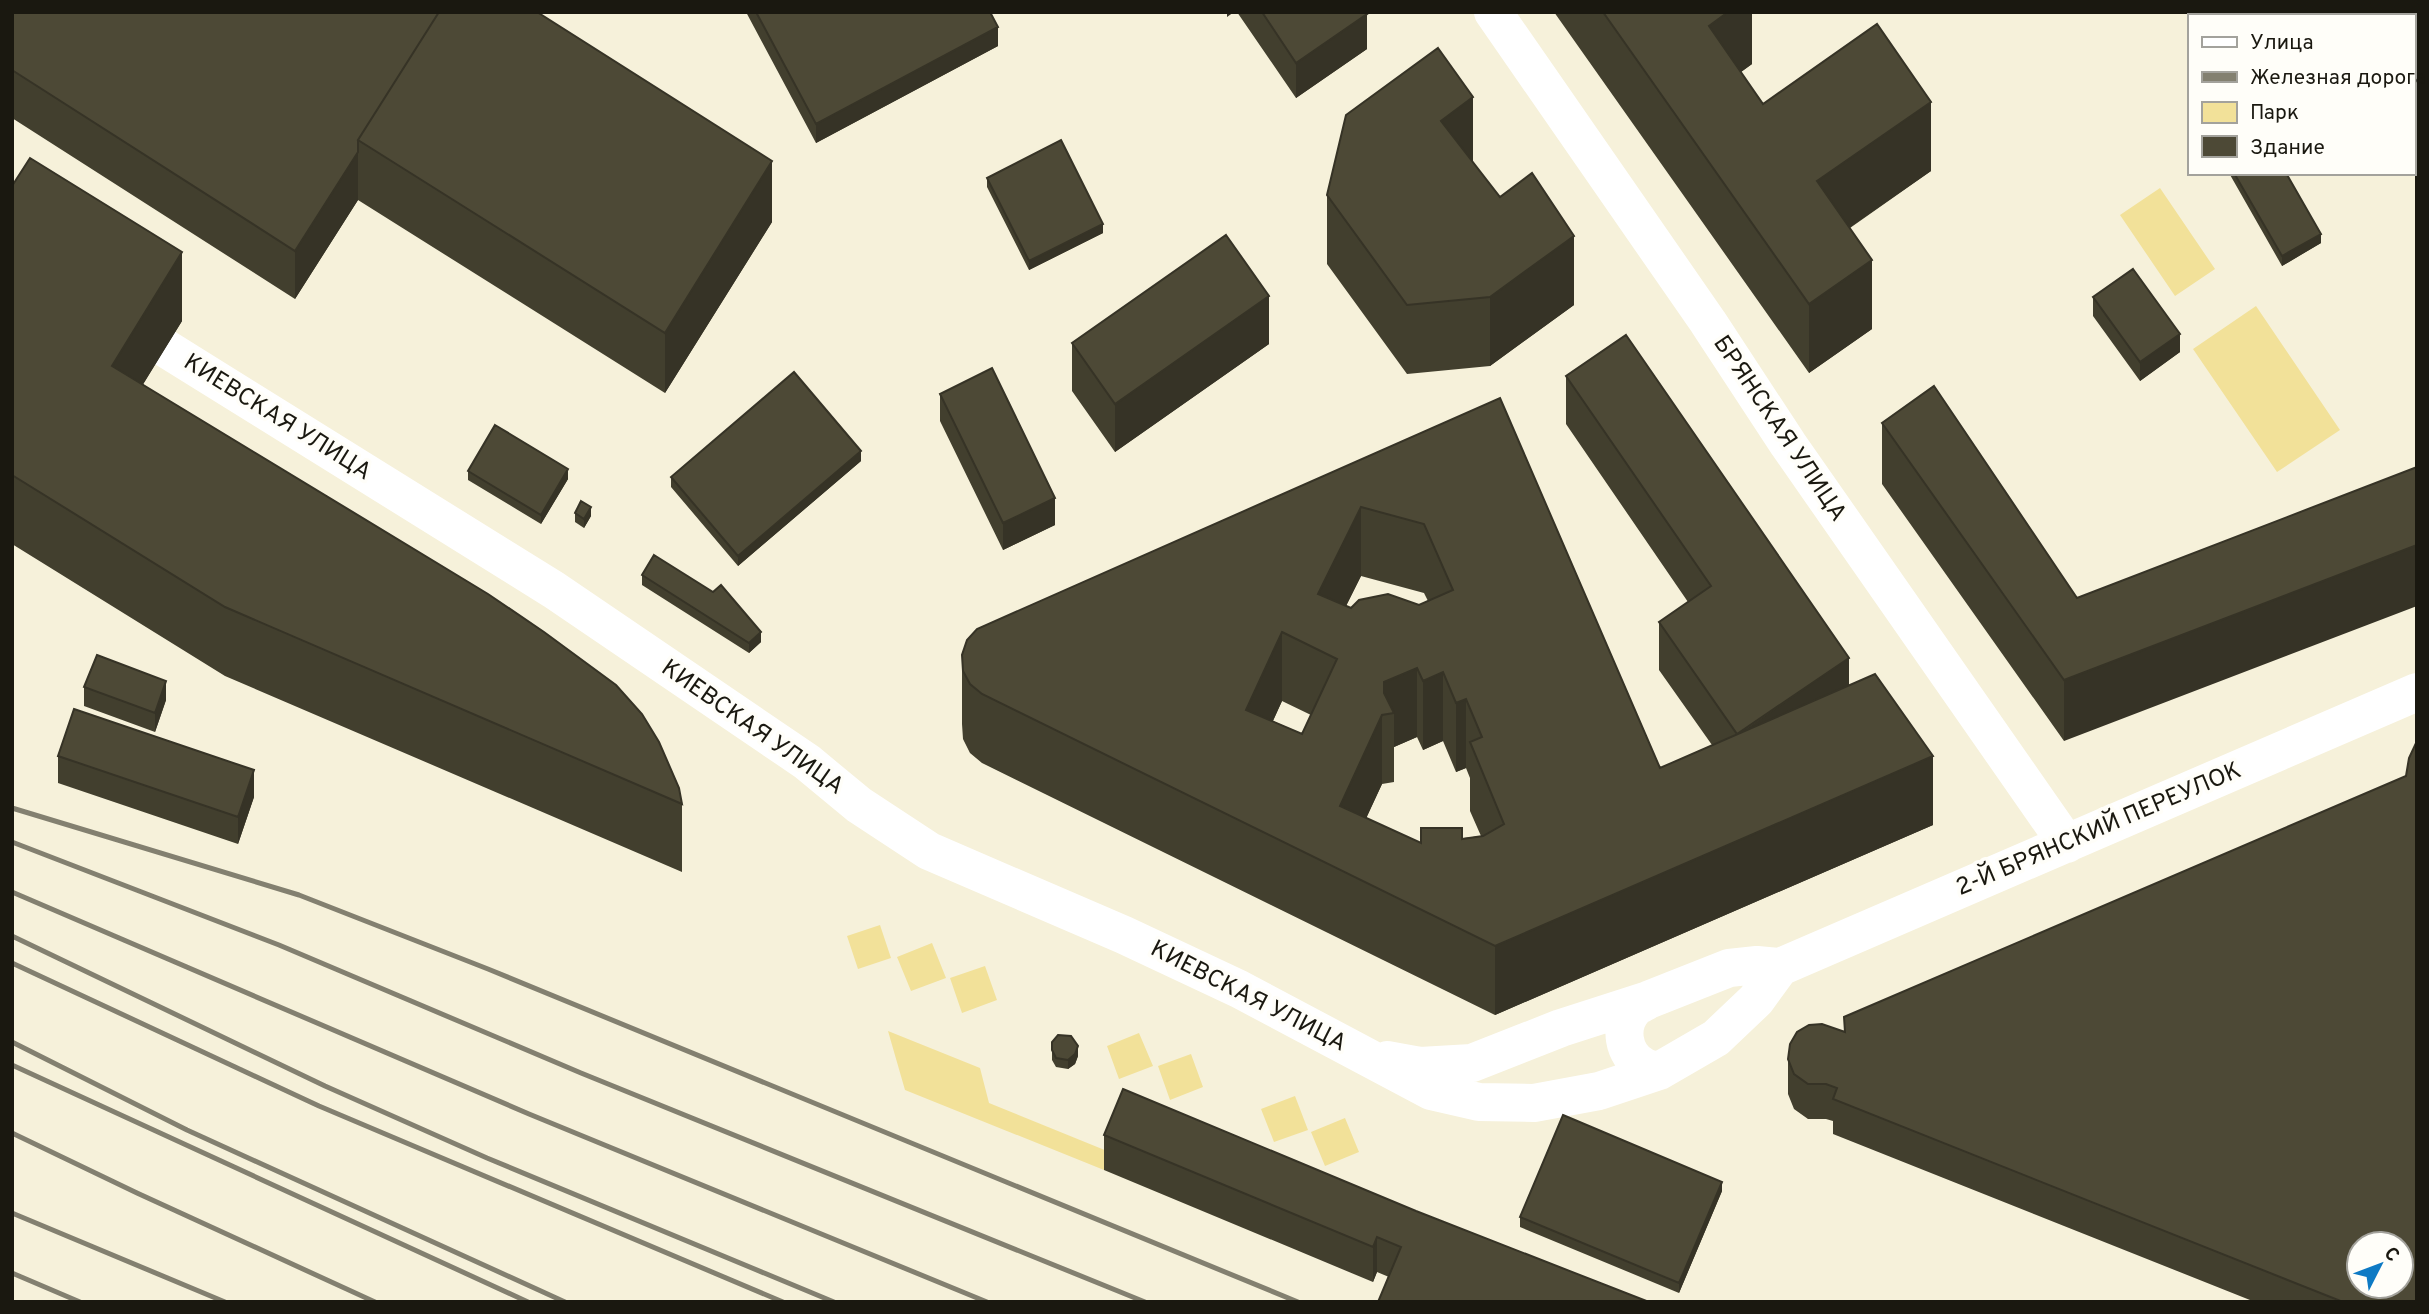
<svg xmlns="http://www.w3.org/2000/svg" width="2429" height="1314" font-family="Overpass,sans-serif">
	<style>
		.green { fill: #f2e199 }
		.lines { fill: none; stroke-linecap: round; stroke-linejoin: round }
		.minor { stroke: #fff; stroke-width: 38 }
		.rail { stroke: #838070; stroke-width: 5 }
		.wall { fill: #423f2e; fill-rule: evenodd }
		.shaded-wall { fill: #363326 }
		.building { fill: #4d4936; stroke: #363326; stroke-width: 2; fill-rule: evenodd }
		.labels { text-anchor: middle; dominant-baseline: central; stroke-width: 7; stroke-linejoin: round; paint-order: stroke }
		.street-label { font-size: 24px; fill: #1a1810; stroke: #fffef9 }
	</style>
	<rect width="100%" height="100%" fill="#f6f1da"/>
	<path class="green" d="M 2160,188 L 2215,269 L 2175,296 L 2120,215 Z
		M 2256,306 L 2340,430 L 2277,472 L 2193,349 Z
		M 880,925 L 891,958 L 858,969 L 847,936 Z
		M 932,943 L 946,978 L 911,991 L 897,957 Z
		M 985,966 L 997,1000 L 962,1013 L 950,978 Z
		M 888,1031 L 980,1068 L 989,1103 L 1112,1153 L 1104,1170 L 905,1090 Z
		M 1139,1033 L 1153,1066 L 1119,1079 L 1107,1046 Z
		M 1191,1054 L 1203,1087 L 1170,1100 L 1158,1066 Z
		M 1295,1096 L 1308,1130 L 1274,1142 L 1261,1109 Z
		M 1345,1118 L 1359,1152 L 1325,1166 L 1311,1132 Z"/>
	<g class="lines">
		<path class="minor" d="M 1493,12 L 1708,322 L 1788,444 L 2067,844
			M 165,348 L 554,590 L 807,762 L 859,805 L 929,851 L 1124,935 L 1239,989 L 1431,1091 L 1479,1102 L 1534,1103 L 1599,1091 L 1659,1071 L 1716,1038 L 1756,1000 L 1780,967 L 2417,692
			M 1648,1000 C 1644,1003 1638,1005 1634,1009 C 1618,1026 1623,1055 1643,1066 C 1648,1069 1654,1070 1659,1071
			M 1387,1060 L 1420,1066 L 1472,1063 L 1561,1028 L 1648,1000 L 1729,968 L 1757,965 L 1780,967"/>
		<path class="rail" d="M 12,808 L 299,895 L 488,969 L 1298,1302
			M 12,842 L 279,945 L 581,1073 L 1145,1302
			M 12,892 L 529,1114 L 987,1302
			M 12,936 L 325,1086 L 487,1158 L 834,1302
			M 12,963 L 319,1106 L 783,1302
			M 12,1042 L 187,1130 L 565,1302
			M 12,1065 L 528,1302
			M 12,1133 L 137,1193 L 375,1302
			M 12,1213 L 225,1302
			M 12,1273 L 80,1302"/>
	</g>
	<path class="wall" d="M 12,12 L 772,222 L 665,393 L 358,200 L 295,299 L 12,118 Z
		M 746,12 L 990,12 L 998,46 L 816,143 Z
		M 1237,12 L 1365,12 L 1367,49 L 1296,98 Z
		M 1554,12 L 1752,12 L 1752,64 L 1741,72 L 1763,104 L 1931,171 L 1850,228 L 1872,329 L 1809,373 Z
		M 2379,12 L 2417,12 L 2417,73 L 2413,67 L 2413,16 L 2381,16 Z
		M 1473,162 L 1574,305 L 1490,366 L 1407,374 L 1327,264 L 1327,195 Z
		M 2229,173 L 2286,173 L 2321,243 L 2282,266 Z
		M 987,178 L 1103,233 L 1029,270 L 987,187 Z
		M 12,186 L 182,321 L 143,384 L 682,804 L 682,872 L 225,676 L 12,544 Z
		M 2093,297 L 2180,352 L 2140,381 L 2093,316 Z
		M 1072,343 L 1269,344 L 1115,452 L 1072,391 Z
		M 1566,376 L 1849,686 L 1933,825 L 1495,1015 L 982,763 L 970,753 L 963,739 L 962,724 L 962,655 L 1500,398 L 1660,768 L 1712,745 L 1659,670 L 1659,622 L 1688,602 L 1566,424 ZM 1361,576 L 1424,593 L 1428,601 L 1419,605 L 1351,608 L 1346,606 ZM 1282,701 L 1311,715 L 1302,734 L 1273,721 ZM 1417,737 L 1423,750 L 1443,741 L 1456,772 L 1466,768 L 1470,778 L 1470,811 L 1481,836 L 1421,843 L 1366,818 L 1382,784 L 1394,782 L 1394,747 Z
		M 940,394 L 1055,525 L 1003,550 L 940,421 Z
		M 1882,423 L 2077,598 L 2064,741 L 1882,484 Z
		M 861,461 L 738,566 L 671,487 L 671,477 Z
		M 468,471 L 568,479 L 541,524 L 468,480 Z
		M 575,513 L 591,516 L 584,528 L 575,522 Z
		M 642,575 L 761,642 L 749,653 L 642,585 Z
		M 84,687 L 166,700 L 155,732 L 84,706 Z
		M 58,756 L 254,797 L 238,844 L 58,783 Z
		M 1844,1017 L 2417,1302 L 2255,1302 L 1833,1134 L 1833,1121 L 1826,1119 L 1808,1119 L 1794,1109 L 1788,1094 L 1788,1059 L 1844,1032 Z
		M 1052,1042 L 1078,1056 L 1075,1064 L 1068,1069 L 1056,1067 L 1052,1060 Z
		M 1104,1135 L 1416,1211 L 1389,1277 L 1377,1272 L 1373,1282 L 1104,1170 Z
		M 1722,1191 L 1679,1293 L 1520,1227 L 1520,1217 Z"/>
	<path class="shaded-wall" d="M 1227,12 L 1234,12 L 1227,17 Z
		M 1728,12 L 1752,12 L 1752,64 L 1709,95 L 1709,26 Z
		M 1367,14 L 1367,49 L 1296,98 L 1296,63 Z
		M 998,27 L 998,46 L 816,143 L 816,124 Z
		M 1473,97 L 1473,166 L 1441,121 Z
		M 1931,102 L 1931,171 L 1817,250 L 1817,181 Z
		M 358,152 L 358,200 L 295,299 L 295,251 Z
		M 772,161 L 772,222 L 665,393 L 665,333 Z
		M 1103,224 L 1103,233 L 1029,270 L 1029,261 Z
		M 2321,234 L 2321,243 L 2282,266 L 2282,256 Z
		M 1574,236 L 1574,305 L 1490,366 L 1490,297 Z
		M 182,252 L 182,321 L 112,435 L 112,366 Z
		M 1872,260 L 1872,329 L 1809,373 L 1809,304 Z
		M 1269,296 L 1269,344 L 1115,452 L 1115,404 Z
		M 2180,334 L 2180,352 L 2140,381 L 2140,362 Z
		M 861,451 L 861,461 L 738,566 L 738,556 Z
		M 568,469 L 568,479 L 541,524 L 541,515 Z
		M 1055,498 L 1055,525 L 1003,550 L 1003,523 Z
		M 591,507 L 591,516 L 584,528 L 584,519 Z
		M 1361,507 L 1361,576 L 1323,652 L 1318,594 Z
		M 2417,545 L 2417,606 L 2064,741 L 2064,680 Z
		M 761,632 L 761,642 L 749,653 L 749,643 Z
		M 1282,632 L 1282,701 L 1246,779 L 1246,710 Z
		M 1849,658 L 1849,706 L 1738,735 Z
		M 1417,668 L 1417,737 L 1394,747 L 1394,713 L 1384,714 L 1384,682 Z
		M 1443,672 L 1443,741 L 1423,750 L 1423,681 Z
		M 166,681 L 166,700 L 155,732 L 155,713 Z
		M 1466,699 L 1466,768 L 1456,772 L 1456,703 Z
		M 1382,715 L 1382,784 L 1342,871 L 1340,806 Z
		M 1933,756 L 1933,825 L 1495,1015 L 1495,946 Z
		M 254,770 L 254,797 L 238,844 L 238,817 Z
		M 1078,1046 L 1078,1056 L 1075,1064 L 1068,1069 L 1068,1060 Z
		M 1722,1182 L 1722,1191 L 1679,1293 L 1679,1283 Z
		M 1377,1237 L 1377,1272 L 1373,1282 L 1373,1247 Z"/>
	<path class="building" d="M 12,12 L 439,12 L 358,140 L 358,152 L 295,251 L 12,70 Z
		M 439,12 L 537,12 L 772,161 L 665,333 L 358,140 Z
		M 756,12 L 990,12 L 998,27 L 816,124 Z
		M 1262,12 L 1365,12 L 1367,14 L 1296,63 Z
		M 1603,12 L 1728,12 L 1709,26 L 1763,104 L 1877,24 L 1931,102 L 1817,181 L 1872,260 L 1809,304 Z
		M 2409,12 L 2417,12 L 2417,25 L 2413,19 L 2413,16 L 2411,16 Z
		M 1438,48 L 1473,97 L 1441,121 L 1500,197 L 1532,173 L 1574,236 L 1490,297 L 1407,305 L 1327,195 L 1346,115 Z
		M 1061,140 L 1103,224 L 1029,261 L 987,178 Z
		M 30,158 L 182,252 L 112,366 L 488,594 L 544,632 L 616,685 L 642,714 L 659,742 L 679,788 L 682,804 L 225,607 L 12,475 L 12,186 Z
		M 2234,173 L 2286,173 L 2321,234 L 2282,256 Z
		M 1226,235 L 1269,296 L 1115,404 L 1072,343 Z
		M 2133,269 L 2180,334 L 2140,362 L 2093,297 Z
		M 1626,335 L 1849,658 L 1737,734 L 1659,622 L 1711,586 L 1566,376 Z
		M 992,368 L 1055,498 L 1003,523 L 940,394 Z
		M 794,372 L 861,451 L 738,556 L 671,477 Z
		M 1934,386 L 2077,598 L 2417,467 L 2417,545 L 2064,680 L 1882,423 Z
		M 1500,398 L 1660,768 L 1875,674 L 1933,756 L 1495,946 L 982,694 L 970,684 L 963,671 L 962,655 L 967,640 L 977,629 ZM 1361,507 L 1424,524 L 1453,590 L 1419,605 L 1388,594 L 1359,600 L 1351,608 L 1318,594 ZM 1282,632 L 1337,659 L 1302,734 L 1246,710 ZM 1417,668 L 1423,681 L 1443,672 L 1456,703 L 1466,699 L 1482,737 L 1470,742 L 1504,824 L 1483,836 L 1462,839 L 1462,828 L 1421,828 L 1421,843 L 1340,806 L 1382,715 L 1394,713 L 1384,693 L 1384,682 Z
		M 495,425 L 568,469 L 541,515 L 468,471 Z
		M 581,501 L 591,507 L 584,519 L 575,513 Z
		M 654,555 L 713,592 L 721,585 L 761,632 L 749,643 L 642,575 Z
		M 97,655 L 166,681 L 155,713 L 84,687 Z
		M 74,709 L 254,770 L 238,817 L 58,756 Z
		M 2417,741 L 2417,1302 L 2343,1302 L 1833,1099 L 1837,1088 L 1826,1084 L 1808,1084 L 1794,1074 L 1788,1059 L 1790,1044 L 1797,1032 L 1809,1025 L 1822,1024 L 1845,1032 L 1844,1017 L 2406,776 L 2409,758 ZM 2359,1244 L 2401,1244 L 2401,1286 L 2359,1286 Z
		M 1058,1035 L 1071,1036 L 1078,1046 L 1075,1054 L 1068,1060 L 1056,1058 L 1052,1050 L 1052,1042 Z
		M 1123,1089 L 1416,1211 L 1649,1302 L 1378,1302 L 1401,1247 L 1377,1237 L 1373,1247 L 1104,1135 Z
		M 1563,1115 L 1722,1182 L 1679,1283 L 1520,1217 Z"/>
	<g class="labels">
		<g class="street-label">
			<text transform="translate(277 418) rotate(32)">КИЕВСКАЯ УЛИЦА</text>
			<text transform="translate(1779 429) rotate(56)">БРЯНСКАЯ УЛИЦА</text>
			<text transform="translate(752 728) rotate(35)">КИЕВСКАЯ УЛИЦА</text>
			<text transform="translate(2099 830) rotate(-23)">2-Й БРЯНСКИЙ ПЕРЕУЛОК</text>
			<text transform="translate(1248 997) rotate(27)">КИЕВСКАЯ УЛИЦА</text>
		</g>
	</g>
	<rect width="2429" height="1314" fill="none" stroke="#1a1810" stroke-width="28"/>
	<rect x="2188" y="14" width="228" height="161" fill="#fffef9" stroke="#a3a29c" stroke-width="2"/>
	<rect x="2202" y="37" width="35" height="10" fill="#ffffff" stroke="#a3a29c" stroke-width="2"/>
	<text x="2250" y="49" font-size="21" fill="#1a1810">Улица</text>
	<rect x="2202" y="72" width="35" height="10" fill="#838070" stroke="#a3a29c" stroke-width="2"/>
	<text x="2250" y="84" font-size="21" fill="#1a1810">Железная дорога</text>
	<rect x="2202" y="102" width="35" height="21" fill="#f2e199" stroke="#a3a29c" stroke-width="2"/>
	<text x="2250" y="119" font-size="21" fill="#1a1810">Парк</text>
	<rect x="2202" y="136" width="35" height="21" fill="#4d4936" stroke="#a3a29c" stroke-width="2"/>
	<text x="2250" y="154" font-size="21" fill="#1a1810">Здание</text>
	<g transform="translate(2380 1265) rotate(48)"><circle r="33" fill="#fffef9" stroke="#a3a29c" stroke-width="2"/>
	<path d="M0-5L12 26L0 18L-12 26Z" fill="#0e7ac4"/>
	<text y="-10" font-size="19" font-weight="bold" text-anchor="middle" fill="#1a1810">С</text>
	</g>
</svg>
